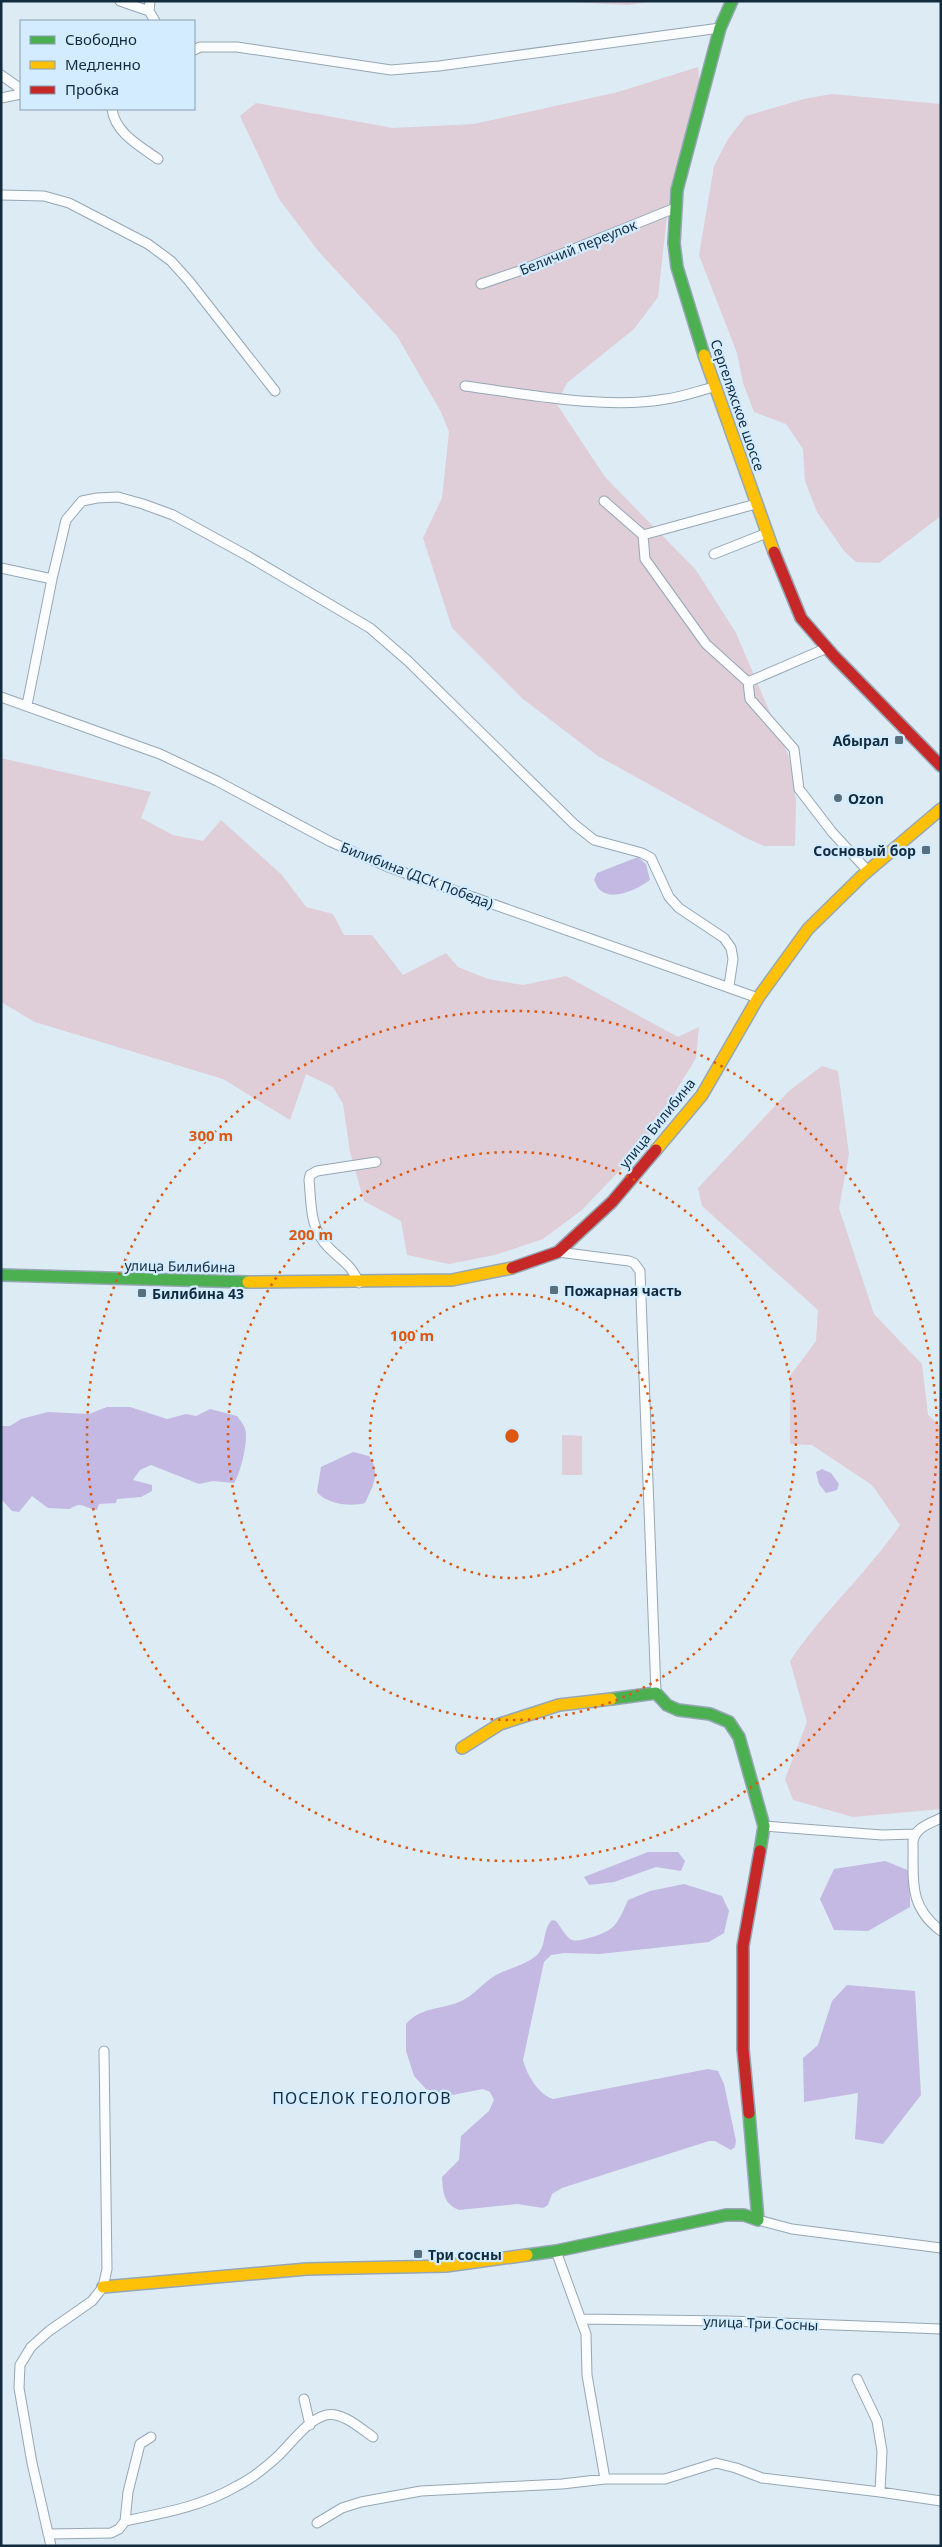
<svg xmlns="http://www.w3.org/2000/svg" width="942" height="2547" font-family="'Noto Sans',sans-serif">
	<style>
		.green { fill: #dfcdd7 }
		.water { fill: #c3b9e3 }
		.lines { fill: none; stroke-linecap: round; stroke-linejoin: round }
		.street-casing { stroke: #95a7b4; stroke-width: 11 }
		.fast-casing { stroke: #95a7b4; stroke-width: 14 }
		.slow-casing { stroke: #95a7b4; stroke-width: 14 }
		.jam-casing { stroke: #95a7b4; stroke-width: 14 }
		.street { stroke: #fafcfe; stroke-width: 9 }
		.fast { stroke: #4caf50; stroke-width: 11 }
		.slow { stroke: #ffc107; stroke-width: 11 }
		.jam { stroke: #c62828; stroke-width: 11 }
		.ring { fill: none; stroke: #dd570e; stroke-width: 2.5; stroke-dasharray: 2.5 5 }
		.poi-dot { fill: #596f7e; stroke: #d3ecff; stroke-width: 2 }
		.labels { text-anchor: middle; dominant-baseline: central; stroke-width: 4.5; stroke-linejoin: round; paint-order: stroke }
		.street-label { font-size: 14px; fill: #122c3e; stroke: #d3ecff }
		.poi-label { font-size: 14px; font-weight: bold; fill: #122c3e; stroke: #d3ecff; text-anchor: start }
		.quarter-label { font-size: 16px; letter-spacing: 1px; fill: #122c3e; stroke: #d3ecff }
		.centre { fill: #dd570e; stroke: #d3ecff; stroke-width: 2.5 }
		.ring-label { font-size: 15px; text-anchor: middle; font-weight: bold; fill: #dd570e; stroke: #d3ecff; stroke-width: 4.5; stroke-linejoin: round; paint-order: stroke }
	</style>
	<rect width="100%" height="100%" fill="#ddebf5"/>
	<path class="green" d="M 549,1 L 655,1 L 628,5 Z
		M 698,67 L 700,88 L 670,189 L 658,297 L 634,329 L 567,383 L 556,403 L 605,477 L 696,570 L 736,633 L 789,757 L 796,800 L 795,846 L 764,846 L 744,837 L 598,756 L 523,699 L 452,628 L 423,538 L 442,498 L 449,432 L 441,412 L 397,336 L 319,252 L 279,199 L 240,116 L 256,103 L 393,128 L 474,124 L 618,92 Z
		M 832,94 L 941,104 L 941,516 L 879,563 L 856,562 L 844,551 L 817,512 L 805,481 L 803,449 L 786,424 L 754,412 L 743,383 L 737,353 L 699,255 L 714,166 L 728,139 L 746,116 L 804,99 Z
		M 1,758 L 151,792 L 141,818 L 173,835 L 203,841 L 221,820 L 282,875 L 306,907 L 333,914 L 344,935 L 372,935 L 403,975 L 446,953 L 458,967 L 488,979 L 523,985 L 566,976 L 678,1037 L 699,1027 L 696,1058 L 641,1148 L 582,1210 L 543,1239 L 495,1255 L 449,1264 L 407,1255 L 401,1221 L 364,1201 L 350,1152 L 343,1104 L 333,1087 L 306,1074 L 290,1120 L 223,1079 L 35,1022 L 1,1002 Z
		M 822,1066 L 838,1071 L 849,1154 L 839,1208 L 874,1314 L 922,1364 L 928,1415 L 941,1427 L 941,1809 L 853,1817 L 793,1800 L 785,1779 L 807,1722 L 790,1661 C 823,1612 867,1573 900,1525 L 872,1485 L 812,1445 L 790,1444 L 790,1376 L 816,1341 L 818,1310 L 702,1206 L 698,1188 L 789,1091 Z
		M 562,1435 L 582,1436 L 582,1475 L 562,1475 Z"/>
	<path class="water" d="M 638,857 L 646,864 L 650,880 C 639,888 613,902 600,890 C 597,888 596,883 594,880 L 597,873 Z
		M 107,1407 L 130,1407 L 167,1419 L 186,1414 L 196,1416 L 210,1409 L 237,1416 C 240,1420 244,1425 245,1429 C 249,1440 240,1475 234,1483 L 213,1481 L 199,1484 L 151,1465 L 140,1470 L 133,1480 L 152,1485 L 152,1491 L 141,1497 L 117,1499 L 116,1503 L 99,1504 L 97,1510 C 85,1509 82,1500 70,1509 L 48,1508 L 32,1496 L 19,1512 L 12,1511 L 1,1499 L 1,1426 L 10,1426 L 21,1419 L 48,1412 L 89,1414 Z
		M 353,1452 L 369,1456 C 381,1474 373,1485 365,1503 C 351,1507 326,1504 317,1492 L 321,1467 Z
		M 822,1469 L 831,1473 L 839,1484 L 837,1490 L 826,1493 L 819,1484 L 816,1472 Z
		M 648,1852 L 678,1852 L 685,1861 L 681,1871 L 656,1867 L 614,1882 L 589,1885 L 584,1877 Z
		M 885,1861 L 910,1871 L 910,1907 L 868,1931 L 834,1930 L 820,1899 L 834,1869 Z
		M 684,1884 L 722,1896 L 729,1911 L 724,1933 L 709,1942 L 600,1954 L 565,1953 L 551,1955 L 544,1962 L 523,2060 C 527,2075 538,2094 553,2099 L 708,2069 L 718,2071 L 724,2084 L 736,2141 L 735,2147 L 731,2150 L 715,2141 L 709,2141 L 562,2188 L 552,2194 L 548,2205 L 543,2208 L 517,2204 L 459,2210 C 444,2204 443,2193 442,2177 L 459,2160 L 461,2136 L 489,2111 L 494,2100 L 490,2092 L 483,2089 L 447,2096 L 426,2089 L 414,2076 L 406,2051 L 406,2024 C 421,2007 439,2010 459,2002 C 474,1996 482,1983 496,1975 C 509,1968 527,1965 538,1954 C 547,1944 542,1930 552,1920 L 556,1921 C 560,1926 565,1935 570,1939 C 575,1942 580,1940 585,1939 C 615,1931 616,1927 628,1900 L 650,1891 Z
		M 847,1985 L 915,1991 L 921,2095 L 883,2144 L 855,2139 L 858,2093 L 804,2102 L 803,2058 L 818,2045 L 832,2001 Z"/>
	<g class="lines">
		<defs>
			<path id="street" d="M 120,1 L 149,11
				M 150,1 L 149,11 L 155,21
				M 194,50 L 200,47 L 237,47 L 391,70 L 439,66 L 720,28
				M 1,75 L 21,89
				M 1,98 L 21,94
				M 112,109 C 115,133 140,146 158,159
				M 1,195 L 44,196 L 69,203 L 148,244 L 171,261 L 189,281 L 275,391
				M 481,284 L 522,270 L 675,208
				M 465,386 C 526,394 606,410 666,399 C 682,397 698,391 714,387
				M 604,501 L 643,535 L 645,559 L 706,644 L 748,682 L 750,699 L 794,749 L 799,789 L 832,832 L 868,871
				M 643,535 L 756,504
				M 714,554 L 767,533
				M 1,568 L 52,579
				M 748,682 L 827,648
				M 1,697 L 160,754 L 217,781 L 331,842 L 388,867 L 758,998
				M 27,705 L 52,579 L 66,520 L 82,501 L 97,498 L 118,497 L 143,504 L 173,515 L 246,555 L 370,628 L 408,661 L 574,824 L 594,840 L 642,853 L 651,858 L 669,897 L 679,908 L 724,938 L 731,948 L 733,959 L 729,986
				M 558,1252 L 629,1261 L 634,1263 L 640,1271 L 656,1693
				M 359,1283 C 350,1260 333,1257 321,1238 C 310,1222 311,1199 309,1180 L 310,1175 L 317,1171 L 376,1162
				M 941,1818 C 929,1824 916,1827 913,1841 C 914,1879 907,1905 941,1931
				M 764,1826 L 882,1835 L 915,1834
				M 758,2220 L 792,2229 L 941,2248
				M 556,2251 L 586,2334 L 587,2375 L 605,2479
				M 582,2319 L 728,2321 L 941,2329
				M 857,2379 L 877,2421 L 882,2451 L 880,2492 L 941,2501
				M 304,2399 L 310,2425
				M 125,2521 L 128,2492 L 140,2444 L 151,2437
				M 317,2523 L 342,2508 L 361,2502 L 421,2491 L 562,2484 L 605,2479 L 665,2479 L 716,2463 L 736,2468 L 762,2478 L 880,2492
				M 48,2534 L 111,2533 L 119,2529 L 125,2521 C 164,2513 203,2506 237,2486 C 251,2479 266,2467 277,2457 C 291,2444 307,2420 326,2415 C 342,2411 361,2429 373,2437
				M 51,2546 L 32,2463 L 19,2388 L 20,2365 L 31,2347 L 49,2331 L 92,2301 L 103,2287 L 107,2269 L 104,2051"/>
			<path id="fast" d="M 704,355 L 677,267 L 674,243 L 677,190 L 720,28 L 732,1
				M 1,1275 L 248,1282
				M 611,1699 L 656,1693 L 667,1705 L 678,1710 L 710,1714 L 729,1722 L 739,1737 L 764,1826 L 760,1851
				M 527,2255 L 556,2251 L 726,2215 L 744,2215 L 758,2220 L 749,2113"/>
			<path id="slow" d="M 704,355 L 774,552
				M 656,1150 L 702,1095 L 758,998 L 808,929 L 862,876 L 941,809
				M 248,1282 L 452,1280 L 512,1268
				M 462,1748 L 500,1724 L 559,1705 L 611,1699
				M 103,2287 L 307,2269 L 446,2266 L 527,2255"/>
			<path id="jam" d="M 774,552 L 801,618 L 834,656 L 941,766
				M 512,1268 L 558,1252 L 612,1202 L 656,1150
				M 749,2113 L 743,2049 L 743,1946 L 760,1851"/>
		</defs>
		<use href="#street" class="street-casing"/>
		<use href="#fast" class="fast-casing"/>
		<use href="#slow" class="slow-casing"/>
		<use href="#jam" class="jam-casing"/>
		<use href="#street" class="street"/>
		<use href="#fast" class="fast"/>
		<use href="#slow" class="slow"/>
		<use href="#jam" class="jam"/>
	</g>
	<g class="ring">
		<circle cx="512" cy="1436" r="142"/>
		<circle cx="512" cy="1436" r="284"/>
		<circle cx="512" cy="1436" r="425"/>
	</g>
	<g class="poi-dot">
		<rect x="894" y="735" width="10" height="10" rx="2.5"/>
		<circle cx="838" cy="798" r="5"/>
		<rect x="921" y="845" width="10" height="10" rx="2.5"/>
		<rect x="549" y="1285" width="10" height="10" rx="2.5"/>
		<rect x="137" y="1288" width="10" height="10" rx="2.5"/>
		<rect x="413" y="2249" width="10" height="10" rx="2.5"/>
	</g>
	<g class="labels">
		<g class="street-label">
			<text transform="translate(578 247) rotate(-22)">Беличий переулок</text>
			<text transform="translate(738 405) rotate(71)">Сергеляхское шоссе</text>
			<text transform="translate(417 875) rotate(21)">Билибина (ДСК Победа)</text>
			<text transform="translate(657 1123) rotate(-51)">улица Билибина</text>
			<text transform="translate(180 1266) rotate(1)">улица Билибина</text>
			<text transform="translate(761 2323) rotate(2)">улица Три Сосны</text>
		</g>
		<g class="poi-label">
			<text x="889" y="740" text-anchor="end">Абырал</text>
			<text x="848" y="798">Ozon</text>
			<text x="916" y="850" text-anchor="end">Сосновый бор</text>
			<text x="564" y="1290">Пожарная часть</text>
			<text x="152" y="1293">Билибина 43</text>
			<text x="428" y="2254">Три сосны</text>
		</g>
		<g class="quarter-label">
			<text x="362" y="2098">ПОСЕЛОК ГЕОЛОГОВ</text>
		</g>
	</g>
	<circle cx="512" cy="1436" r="8" class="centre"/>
	<g class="ring-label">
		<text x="211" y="1141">300 m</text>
		<text x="311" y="1240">200 m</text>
		<text x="412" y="1341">100 m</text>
	</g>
	<rect width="942" height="2547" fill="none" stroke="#122c3e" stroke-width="5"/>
	<rect x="20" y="20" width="175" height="90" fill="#d3ecff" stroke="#869fb2"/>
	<rect x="30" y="36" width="25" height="8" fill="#4caf50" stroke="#869fb2"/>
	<text x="65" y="45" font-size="15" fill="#122c3e">Свободно</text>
	<rect x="30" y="61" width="25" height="8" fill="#ffc107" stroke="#869fb2"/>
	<text x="65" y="70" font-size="15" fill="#122c3e">Медленно</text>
	<rect x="30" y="86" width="25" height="8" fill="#c62828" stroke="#869fb2"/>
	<text x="65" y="95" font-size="15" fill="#122c3e">Пробка</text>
</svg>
